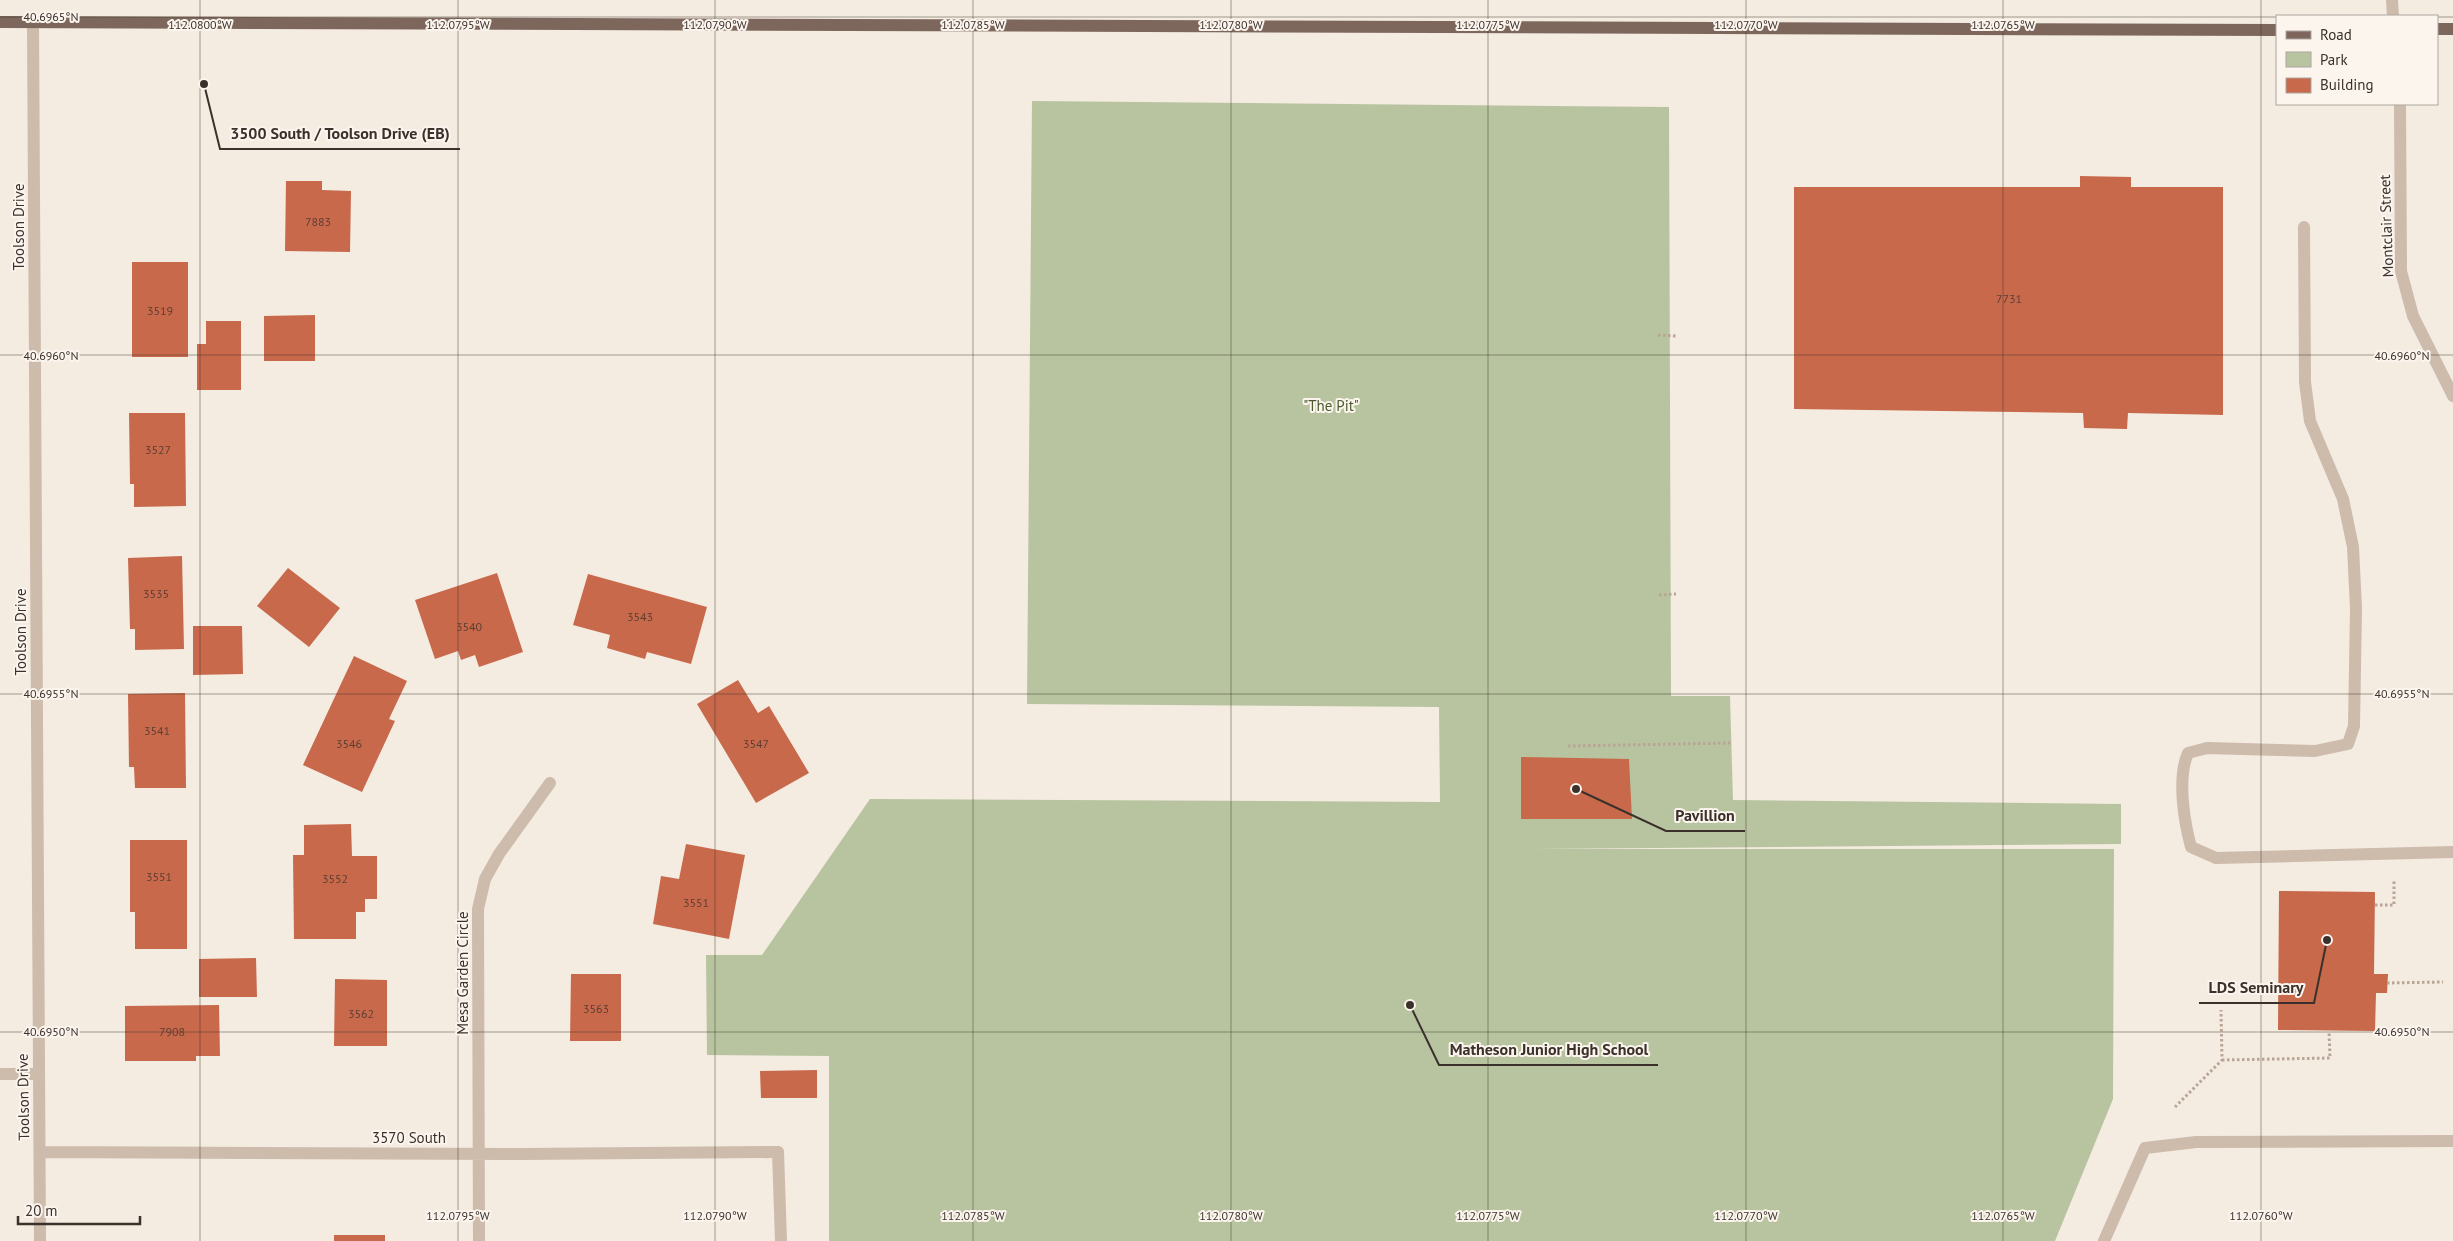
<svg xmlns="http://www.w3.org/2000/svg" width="2453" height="1241" font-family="'PT Sans',sans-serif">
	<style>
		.green { fill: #b8c4a0 }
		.building { fill: #c8694b }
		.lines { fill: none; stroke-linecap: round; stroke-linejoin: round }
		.path { stroke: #b9a596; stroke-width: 3; stroke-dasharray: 2.5 2.5; stroke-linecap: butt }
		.service { stroke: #cdbbac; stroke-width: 12 }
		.minor { stroke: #cdbbac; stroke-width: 12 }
		.primary { stroke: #7d675c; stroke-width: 12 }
		.ticks { fill: none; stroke: #3b302b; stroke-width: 1; stroke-opacity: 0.45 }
		.labels { text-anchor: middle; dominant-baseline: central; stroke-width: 4; stroke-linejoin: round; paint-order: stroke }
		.number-label { font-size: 12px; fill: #5e3e33 }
		.street-label { font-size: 15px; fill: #3b302b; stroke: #fbf5ee }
		.park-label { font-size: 15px; fill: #4a5a2e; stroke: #fbf5ee }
		.ticks-label { font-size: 12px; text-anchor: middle; fill: #3b302b; stroke: #fbf5ee; stroke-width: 4; stroke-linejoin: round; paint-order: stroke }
		.leader { fill: none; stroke: #3b302b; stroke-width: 2 }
		.callout-dot { fill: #3b302b; stroke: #fbf5ee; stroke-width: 2 }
		.callout-label { font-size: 16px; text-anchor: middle; font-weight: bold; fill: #3b302b; stroke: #fbf5ee; stroke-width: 4; stroke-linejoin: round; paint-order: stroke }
	</style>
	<rect width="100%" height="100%" fill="#f4ebe1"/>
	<path class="green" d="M 1032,101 L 1669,107 L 1671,696 L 1730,696 L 1733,800 L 2121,804 L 2121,844 L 1534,849 L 2114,849 L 2113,1099 L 2055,1241 L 829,1241 L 829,1056 L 707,1055 L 706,955 L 762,955 L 870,799 L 1440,802 L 1439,707 L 1027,704 Z"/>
	<path class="building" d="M 2080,176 L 2131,177 L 2131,187 L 2223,187 L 2223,415 L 2128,413 L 2127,429 L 2084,428 L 2083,413 L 1794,409 L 1794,187 L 2080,187 Z
		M 286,181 L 322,181 L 322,190 L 351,191 L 350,252 L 285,251 Z
		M 132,262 L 188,262 L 188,357 L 132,357 Z
		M 315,315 L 315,361 L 264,361 L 264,316 Z
		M 206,321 L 241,321 L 241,390 L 197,390 L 197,344 L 206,344 Z
		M 129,413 L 185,413 L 186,506 L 134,507 L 134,484 L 130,484 Z
		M 182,556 L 184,649 L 135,650 L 135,629 L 130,629 L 128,558 Z
		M 288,568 L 340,608 L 309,647 L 257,606 Z
		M 497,573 L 523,652 L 479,667 L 475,655 L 461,660 L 458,651 L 435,659 L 415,600 Z
		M 588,574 L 707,607 L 691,664 L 647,652 L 645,659 L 607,648 L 610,635 L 573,625 Z
		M 193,626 L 242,626 L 243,674 L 193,675 Z
		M 354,656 L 407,681 L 389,719 L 395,721 L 362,792 L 303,765 Z
		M 738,680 L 758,713 L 769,706 L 809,773 L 756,803 L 697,704 Z
		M 185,693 L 186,788 L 135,788 L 134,767 L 129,767 L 128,694 Z
		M 1521,757 L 1629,759 L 1632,819 L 1521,819 Z
		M 351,824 L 352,856 L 377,856 L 377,899 L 365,899 L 365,912 L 356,912 L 356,939 L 294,939 L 293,855 L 304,855 L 304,825 Z
		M 130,840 L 187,840 L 187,949 L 135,949 L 135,912 L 130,912 Z
		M 686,844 L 745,855 L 729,939 L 653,924 L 661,876 L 679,879 Z
		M 2279,891 L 2375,892 L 2374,974 L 2388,974 L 2387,993 L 2376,993 L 2375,1031 L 2278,1030 Z
		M 256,958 L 257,997 L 199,997 L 199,959 Z
		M 571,974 L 621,974 L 621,1041 L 570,1041 Z
		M 335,979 L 387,980 L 387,1046 L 334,1046 Z
		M 219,1005 L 220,1056 L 196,1056 L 196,1061 L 125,1061 L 125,1006 Z
		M 817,1070 L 817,1098 L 761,1098 L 760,1071 Z
		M 334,1235 L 385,1235 L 385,1241 L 334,1241 Z"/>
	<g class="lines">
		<path class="path" d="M 1658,335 L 1677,336
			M 1659,595 L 1676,594
			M 1568,746 L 1731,743
			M 2375,905 L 2394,905 L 2394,880
			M 2387,983 L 2443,982
			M 2222,1060 L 2330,1058 L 2329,1031
			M 2175,1107 L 2222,1060 L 2221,1010"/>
		<path class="service" d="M 2304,227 L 2305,382 L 2310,421 L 2343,499 L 2353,547 L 2356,608 L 2354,726 L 2348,744 L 2315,751 L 2207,748 L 2188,753 C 2177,778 2184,821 2191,847 L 2216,858 L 2453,852
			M 778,1152 L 781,1241
			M 2104,1241 L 2145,1148 L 2196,1142 L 2453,1141"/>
		<path class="minor" d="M 2392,0 L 2393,16
			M 33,22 L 40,1241
			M 2400,104 L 2401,271 L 2413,316 L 2453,396
			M 0,1074 L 39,1074
			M 40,1152 L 522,1154 L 778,1152
			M 479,1241 L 478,909 L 485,879 L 499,854 L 550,783"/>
		<path class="primary" d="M 0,22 L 2277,30
			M 2437,29 L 2453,29"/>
	</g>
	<path class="ticks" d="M 200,0 L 200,1241M 458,0 L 458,1241M 715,0 L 715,1241M 973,0 L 973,1241M 1231,0 L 1231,1241M 1488,0 L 1488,1241M 1746,0 L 1746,1241M 2003,0 L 2003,1241M 2261,0 L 2261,1241M 0,17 L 2277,17M 2437,17 L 2453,17M 0,355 L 2453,355M 0,694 L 2453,694M 0,1032 L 2453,1032"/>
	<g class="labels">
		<g class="number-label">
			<text x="318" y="221">7883</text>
			<text x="2009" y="298">7731</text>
			<text x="160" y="310">3519</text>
			<text x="158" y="449">3527</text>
			<text x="156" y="593">3535</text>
			<text x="640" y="616">3543</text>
			<text x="469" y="626">3540</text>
			<text x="157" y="730">3541</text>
			<text x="349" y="743">3546</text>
			<text x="756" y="743">3547</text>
			<text x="159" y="876">3551</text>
			<text x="335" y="878">3552</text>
			<text x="696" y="902">3551</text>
			<text x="596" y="1008">3563</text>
			<text x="361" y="1013">3562</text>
			<text x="172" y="1031">7908</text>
		</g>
		<g class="street-label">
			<text transform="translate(2386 226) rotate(-92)">Montclair Street</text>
			<text transform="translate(18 227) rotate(-90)">Toolson Drive</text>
			<text transform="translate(20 632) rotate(-90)">Toolson Drive</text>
			<text transform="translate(462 973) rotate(-90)">Mesa Garden Circle</text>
			<text transform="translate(23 1097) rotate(-91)">Toolson Drive</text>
			<text x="409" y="1137">3570 South</text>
		</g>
		<g class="park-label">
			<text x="1331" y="405">"The Pit"</text>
		</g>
	</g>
	<g class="ticks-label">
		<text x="51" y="21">40.6965°N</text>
		<text x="200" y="29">112.0800°W</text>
		<text x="458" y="29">112.0795°W</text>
		<text x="715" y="29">112.0790°W</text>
		<text x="973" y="29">112.0785°W</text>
		<text x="1231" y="29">112.0780°W</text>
		<text x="1488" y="29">112.0775°W</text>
		<text x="1746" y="29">112.0770°W</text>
		<text x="2003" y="29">112.0765°W</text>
		<text x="51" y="360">40.6960°N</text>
		<text x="2402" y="360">40.6960°N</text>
		<text x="51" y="698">40.6955°N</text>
		<text x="2402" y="698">40.6955°N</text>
		<text x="51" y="1036">40.6950°N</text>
		<text x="2402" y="1036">40.6950°N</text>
		<text x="458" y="1220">112.0795°W</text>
		<text x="715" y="1220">112.0790°W</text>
		<text x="973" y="1220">112.0785°W</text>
		<text x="1231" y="1220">112.0780°W</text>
		<text x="1488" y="1220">112.0775°W</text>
		<text x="1746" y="1220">112.0770°W</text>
		<text x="2003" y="1220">112.0765°W</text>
		<text x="2261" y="1220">112.0760°W</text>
	</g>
	<path class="leader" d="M204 84L220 149H460M1576 789L1666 831H1745M2327 940L2314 1003H2199M1410 1005L1439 1065H1658"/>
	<g class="callout-dot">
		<circle cx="204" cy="84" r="5"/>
		<circle cx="1576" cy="789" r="5"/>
		<circle cx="2327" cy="940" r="5"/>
		<circle cx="1410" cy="1005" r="5"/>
	</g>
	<g class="callout-label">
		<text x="340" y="139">3500 South / Toolson Drive (EB)</text>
		<text x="1705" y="821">Pavillion</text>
		<text x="2256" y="993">LDS Seminary</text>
		<text x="1549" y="1055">Matheson Junior High School</text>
	</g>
	<rect x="2276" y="15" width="162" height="90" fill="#fbf5ee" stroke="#aea6a0"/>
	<rect x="2286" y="31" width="25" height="8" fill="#7d675c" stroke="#aea6a0"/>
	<text x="2320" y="40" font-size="15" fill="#3b302b">Road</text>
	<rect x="2286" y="52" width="25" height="15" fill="#b8c4a0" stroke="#aea6a0"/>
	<text x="2320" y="65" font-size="15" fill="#3b302b">Park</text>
	<rect x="2286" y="78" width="25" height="15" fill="#c8694b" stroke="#aea6a0"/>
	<text x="2320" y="90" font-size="15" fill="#3b302b">Building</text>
	<path d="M18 1216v8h122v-8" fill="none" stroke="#3b302b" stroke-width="2.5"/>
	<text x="25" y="1216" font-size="15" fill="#3b302b" stroke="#fbf5ee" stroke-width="4" paint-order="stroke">20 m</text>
</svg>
